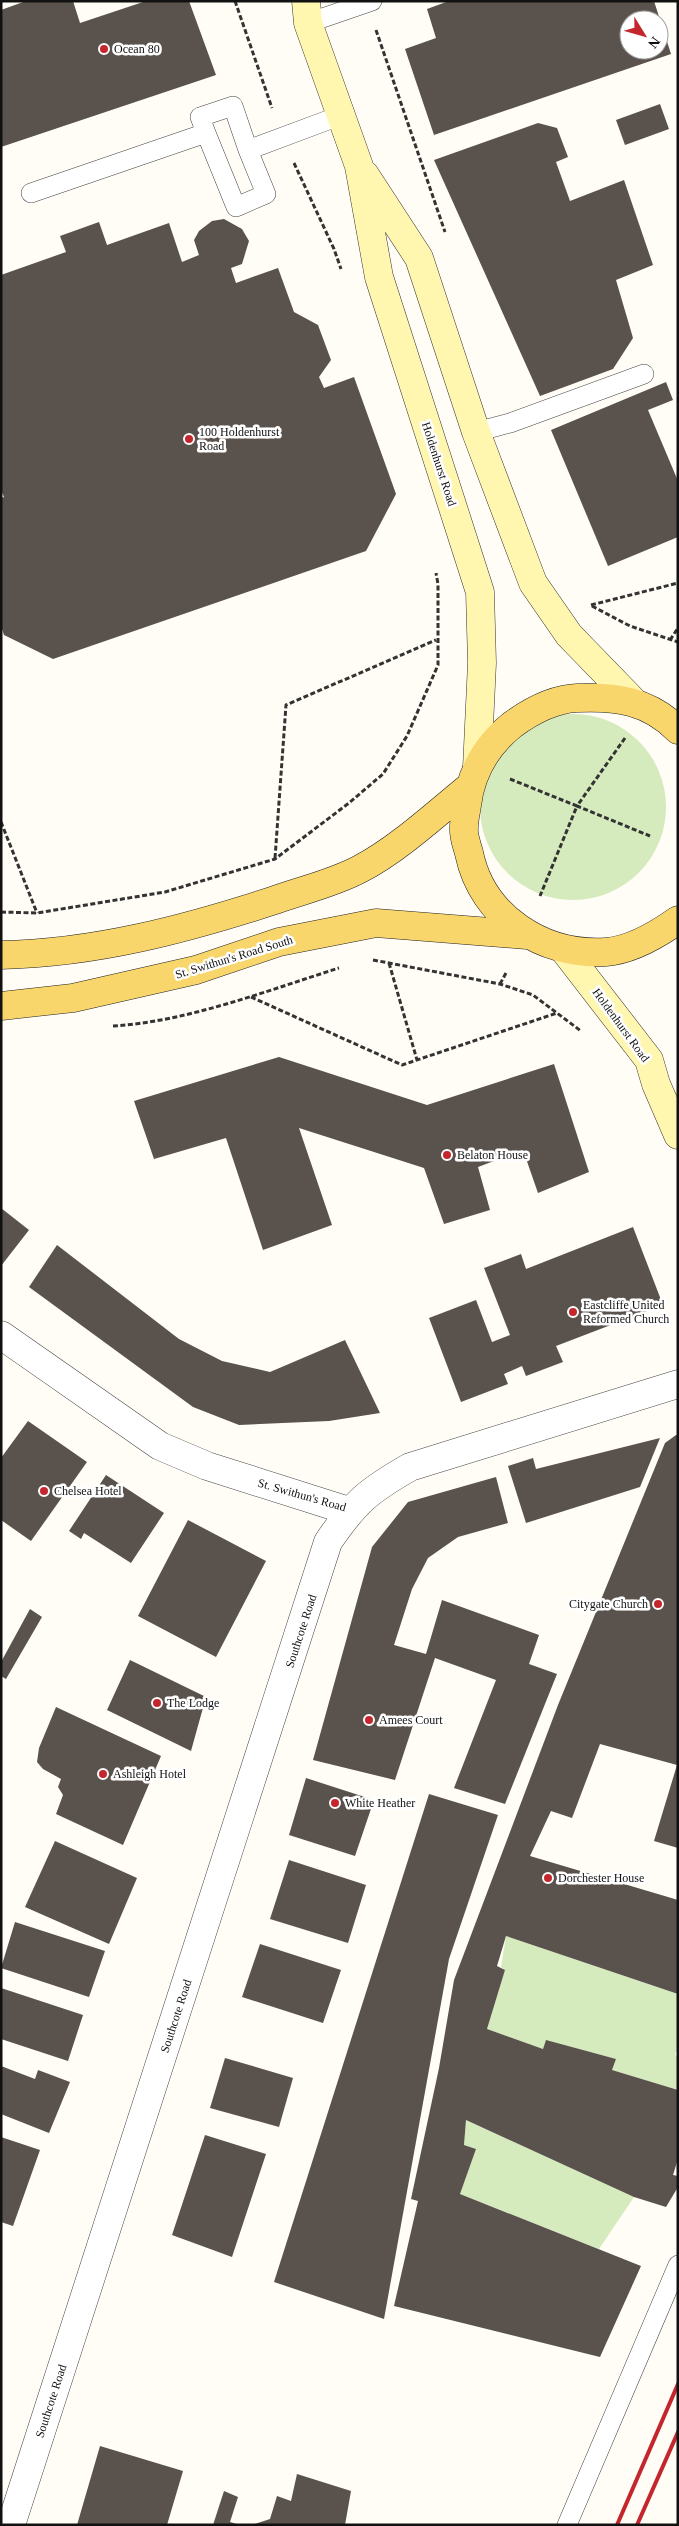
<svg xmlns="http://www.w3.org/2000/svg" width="679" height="2526" font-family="Georgia,serif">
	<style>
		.green { fill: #d5ebbd }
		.building { fill: #5a524d; fill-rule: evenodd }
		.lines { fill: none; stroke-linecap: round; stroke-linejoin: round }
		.lane-casing { stroke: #444; stroke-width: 20 }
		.street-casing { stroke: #444; stroke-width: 29 }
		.secondary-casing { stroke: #333; stroke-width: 29 }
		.primary-casing { stroke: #222; stroke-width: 29 }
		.path { stroke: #333; stroke-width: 3; stroke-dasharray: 5 2.5; stroke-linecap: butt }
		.lane { stroke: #fff; stroke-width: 19 }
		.street { stroke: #fff; stroke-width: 28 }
		.secondary { stroke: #fff6b0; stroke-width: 28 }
		.primary { stroke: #f9d66b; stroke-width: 28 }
		.rail { stroke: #c4262e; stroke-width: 4 }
		.poi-dot { fill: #c4262e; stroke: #fff; stroke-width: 2 }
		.labels { text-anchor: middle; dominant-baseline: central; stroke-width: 5; stroke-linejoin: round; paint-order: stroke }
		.poi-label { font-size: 12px; fill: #111; stroke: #fff; text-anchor: start }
		.street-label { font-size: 12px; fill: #111; stroke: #fff }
	</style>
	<rect width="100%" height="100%" fill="#fffdf5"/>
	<path class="green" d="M480 807a93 93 0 1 1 186 0a93 93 0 1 1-186 0Z
		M 506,1936 L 678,1994 L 678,2046 L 675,2055 L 678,2056 L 678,2090 L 612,2070 L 616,2059 L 547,2041 L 543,2049 L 487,2029 L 505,1970 L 501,1967 Z
		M 466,2120 L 634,2197 L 599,2249 L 460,2194 L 476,2149 L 464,2145 Z"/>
	<path class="building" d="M 26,1 L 73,1 L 80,23 L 146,1 L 189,1 L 216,75 L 1,147 L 1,10 Z
		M 449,1 L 654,1 L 671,54 L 434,135 L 405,49 L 436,38 L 427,9 ZM 629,20 L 659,20 L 659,50 L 629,50 Z
		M 660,104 L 669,129 L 625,145 L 616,120 Z
		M 538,123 L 557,128 L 568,157 L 556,162 L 570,201 L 624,180 L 653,265 L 616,280 L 633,338 L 613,369 L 540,396 L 434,160 Z
		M 224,219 L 242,229 L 249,241 L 242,264 L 231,268 L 236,283 L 278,268 L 294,312 L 318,325 L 331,360 L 319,377 L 324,388 L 354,377 L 396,494 L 366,551 L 53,659 L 4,635 L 1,626 L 1,498 L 4,497 L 1,490 L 1,275 L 66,252 L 60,236 L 99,222 L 107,245 L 169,223 L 182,262 L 199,255 L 194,240 L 199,231 L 212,221 Z
		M 666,382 L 673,400 L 648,410 L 678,481 L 678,537 L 608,566 L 551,430 Z
		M 279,1057 L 427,1105 L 554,1064 L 589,1172 L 538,1193 L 523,1150 L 478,1167 L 490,1210 L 444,1224 L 424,1168 L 299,1128 L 332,1225 L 263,1250 L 226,1138 L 154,1159 L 134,1101 Z
		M 1,1208 L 29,1230 L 1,1266 Z
		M 633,1227 L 663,1305 L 556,1346 L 563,1362 L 526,1376 L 522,1366 L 504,1374 L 508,1384 L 461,1402 L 429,1318 L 476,1300 L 492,1342 L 510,1335 L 484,1268 L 521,1254 L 526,1269 Z
		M 57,1245 L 179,1339 L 222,1361 L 270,1372 L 345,1340 L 380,1413 L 329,1421 L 239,1425 L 193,1407 L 29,1287 Z
		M 28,1421 L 87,1462 L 31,1541 L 1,1520 L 1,1458 Z
		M 676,1435 L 678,1435 L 678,1848 L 654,1841 L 677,1765 L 600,1744 L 572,1818 L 551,1811 L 530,1856 L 678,1900 L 678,1994 L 506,1936 L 497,1966 L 505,1970 L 487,2029 L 543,2049 L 546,2040 L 616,2059 L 612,2070 L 678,2090 L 678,2159 L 673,2175 L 678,2176 L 678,2187 L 666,2207 L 634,2197 L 466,2120 L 464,2145 L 476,2149 L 460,2194 L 641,2266 L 600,2357 L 394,2306 L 418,2201 L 411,2199 L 439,2068 L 454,1980 L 558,1705 L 665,1443 Z
		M 660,1438 L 640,1487 L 526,1523 L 508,1466 L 533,1458 L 536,1469 Z
		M 106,1475 L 164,1513 L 131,1563 L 84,1533 L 81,1539 L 69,1531 Z
		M 496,1477 L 508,1523 L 458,1537 L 428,1558 L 412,1589 L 394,1645 L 426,1654 L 442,1600 L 539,1635 L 529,1664 L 557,1674 L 505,1804 L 454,1788 L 496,1680 L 435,1658 L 395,1780 L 313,1760 L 372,1547 L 408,1502 Z
		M 188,1520 L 266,1561 L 216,1657 L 138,1616 Z
		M 30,1609 L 42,1617 L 6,1679 L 1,1676 L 1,1662 Z
		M 130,1660 L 206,1697 L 191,1751 L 107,1710 Z
		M 56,1707 L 161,1756 L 123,1845 L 56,1814 L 63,1795 L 58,1787 L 61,1779 L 43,1769 L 37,1762 L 39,1748 Z
		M 306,1778 L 374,1800 L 355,1856 L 289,1835 Z
		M 429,1794 L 498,1815 L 449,1959 L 384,2319 L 274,2282 Z
		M 55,1841 L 137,1878 L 109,1944 L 25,1907 Z
		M 289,1860 L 366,1885 L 348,1943 L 270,1919 Z
		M 15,1922 L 105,1951 L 89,1997 L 1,1968 Z
		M 260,1944 L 341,1970 L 323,2023 L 242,1997 Z
		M 1,1988 L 83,2015 L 68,2061 L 1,2039 Z
		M 225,2058 L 293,2078 L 279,2127 L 210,2108 Z
		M 1,2066 L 35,2079 L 38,2070 L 70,2082 L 49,2133 L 1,2114 Z
		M 205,2135 L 266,2154 L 232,2257 L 172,2235 Z
		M 1,2137 L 40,2150 L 13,2226 L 1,2222 Z
		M 100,2446 L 183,2471 L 167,2525 L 77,2525 Z
		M 297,2474 L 351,2491 L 345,2525 L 252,2525 L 270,2519 L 277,2496 L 291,2501 Z
		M 224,2491 L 238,2497 L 230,2522 L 240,2525 L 213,2525 Z"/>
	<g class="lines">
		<defs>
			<path id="lane" d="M 308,23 L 372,1
				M 206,133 L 236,207 L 266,194 L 248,150
				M 31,193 L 206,133 L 200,117 L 233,106 L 248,150 L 339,116
				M 476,432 L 510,423 L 644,374
				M 567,2525 L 678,2265"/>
			<path id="street" d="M 1,1335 L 160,1446 L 207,1466 L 349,1511
				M 11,2525 L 328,1542 C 355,1502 368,1491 410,1467 L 678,1384"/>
			<path id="secondary" d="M 306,1 L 308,23 L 359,166 L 379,277 L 480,592 L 482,663 L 477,768
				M 365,175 L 419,258 L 476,432 L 533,583 L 569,635 L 635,703
				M 564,950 L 649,1060 L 656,1084 L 678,1135"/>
			<path id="primary" d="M 678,730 C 649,701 617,696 577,698 C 553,699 531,711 512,725 C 486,746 471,772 467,805 C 466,812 464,820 464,827 C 463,836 467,845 469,853 C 482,917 543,956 606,952 C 632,950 657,935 678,920
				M 1,955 C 96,953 186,929 275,900 C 303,890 334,883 360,869 C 397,850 437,813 469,787
				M 1,1006 L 73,998 L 196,970 L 279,942 L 376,923 L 527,935"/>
		</defs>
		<use href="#lane" class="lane-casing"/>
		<use href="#street" class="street-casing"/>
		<use href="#secondary" class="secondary-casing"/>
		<use href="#primary" class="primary-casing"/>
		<path class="path" d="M 235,1 L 272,108
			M 376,30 L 445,232
			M 294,163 L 334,249 L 341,269
			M 591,605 L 678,583
			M 592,606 L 630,626 L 678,642
			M 670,640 L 678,628
			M 625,738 L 577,806 L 650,836
			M 510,779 L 577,806 L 540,896
			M 1,822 L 37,913
			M 275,858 L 286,705 L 436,640
			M 1,912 L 37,913 L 165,892 L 275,859 L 349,803 L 383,774 L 407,736 L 438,665 L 438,584 L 436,573
			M 373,960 L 500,984 L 533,995 L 581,1031
			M 389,963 L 417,1060
			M 500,984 L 506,973
			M 251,997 L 402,1065 L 557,1013
			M 113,1026 C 186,1022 269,990 339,968"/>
		<use href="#lane" class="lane"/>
		<use href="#street" class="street"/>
		<use href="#secondary" class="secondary"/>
		<use href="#primary" class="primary"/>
		<path class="rail" d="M 617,2525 L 678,2384
			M 637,2525 L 678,2432"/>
	</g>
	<g class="poi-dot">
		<circle cx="104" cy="49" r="5"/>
		<circle cx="189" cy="439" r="5"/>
		<circle cx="447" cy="1155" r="5"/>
		<circle cx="573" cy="1312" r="5"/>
		<circle cx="44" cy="1491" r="5"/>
		<circle cx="658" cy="1604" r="5"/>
		<circle cx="157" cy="1703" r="5"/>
		<circle cx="369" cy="1720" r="5"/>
		<circle cx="103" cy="1774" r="5"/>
		<circle cx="335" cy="1803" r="5"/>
		<circle cx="548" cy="1878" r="5"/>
	</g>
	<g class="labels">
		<g class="poi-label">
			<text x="114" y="49">Ocean 80</text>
			<text x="199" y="432">100 Holdenhurst<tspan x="199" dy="14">Road</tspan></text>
			<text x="457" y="1155">Belaton House</text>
			<text x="583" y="1305">Eastcliffe United<tspan x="583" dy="14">Reformed Church</tspan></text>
			<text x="54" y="1491">Chelsea Hotel</text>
			<text x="648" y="1604" text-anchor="end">Citygate Church</text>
			<text x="167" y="1703">The Lodge</text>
			<text x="379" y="1720">Amees Court</text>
			<text x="113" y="1774">Ashleigh Hotel</text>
			<text x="345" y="1803">White Heather</text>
			<text x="558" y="1878">Dorchester House</text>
		</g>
		<g class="street-label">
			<text transform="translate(439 464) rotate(72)">Holdenhurst Road</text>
			<text transform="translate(234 957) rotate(-17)">St. Swithun's Road South</text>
			<text transform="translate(621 1025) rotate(54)">Holdenhurst Road</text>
			<text transform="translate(302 1495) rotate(16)">St. Swithun's Road</text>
			<text transform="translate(301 1631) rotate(-72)">Southcote Road</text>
			<text transform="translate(176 2016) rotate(-72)">Southcote Road</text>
			<text transform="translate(51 2401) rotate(-72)">Southcote Road</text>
		</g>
	</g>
	<rect width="679" height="2526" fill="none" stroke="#111111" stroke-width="5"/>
	<g transform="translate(644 35) rotate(127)"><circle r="24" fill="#ffffff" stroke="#a0a0a0"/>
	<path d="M0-4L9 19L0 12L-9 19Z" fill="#c4262e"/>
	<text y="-8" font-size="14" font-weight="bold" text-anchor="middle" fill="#111111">N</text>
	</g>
</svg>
